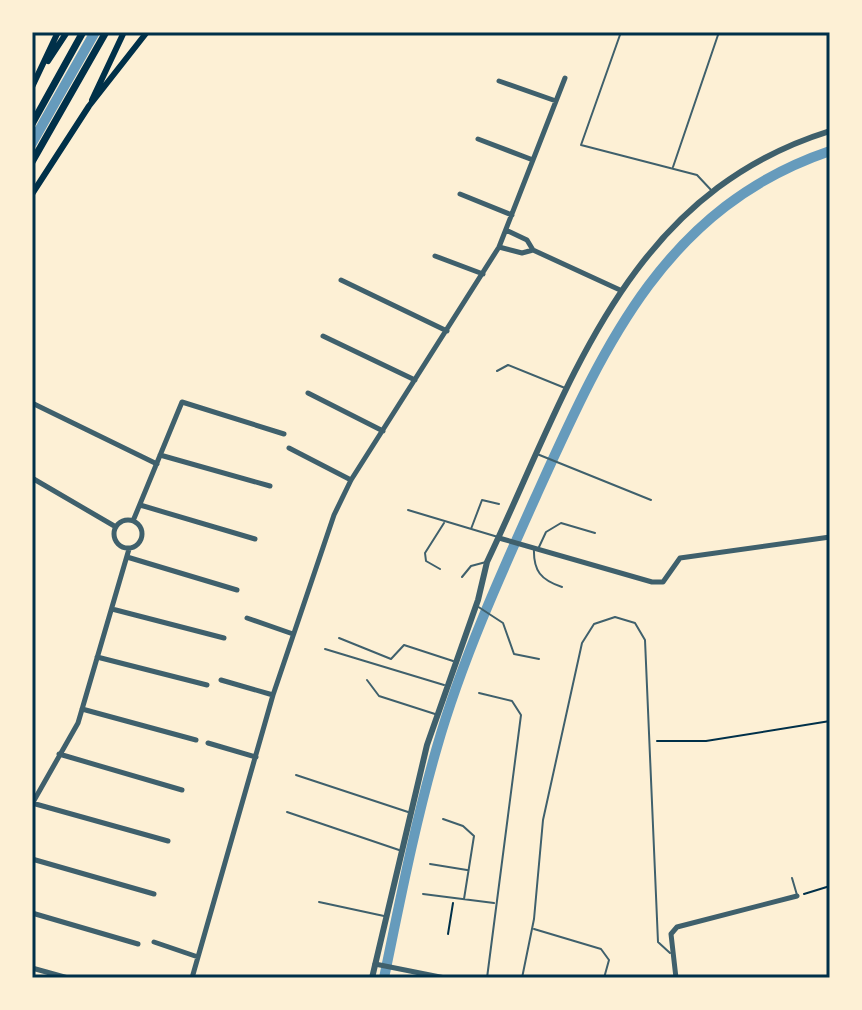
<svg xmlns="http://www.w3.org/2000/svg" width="862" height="1010" font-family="Arial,sans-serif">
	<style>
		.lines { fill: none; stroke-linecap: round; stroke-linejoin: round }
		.canal { stroke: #669bbc; stroke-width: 10 }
		.path { stroke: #003049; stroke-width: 2 }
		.service { stroke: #3f606c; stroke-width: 2 }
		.minor { stroke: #3f606c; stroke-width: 5 }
		.tertiary { stroke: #3f606c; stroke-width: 6 }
		.secondary { stroke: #003049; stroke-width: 6 }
		.primary { stroke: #003049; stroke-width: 7 }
		.neatline { fill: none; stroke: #003049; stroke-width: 3 }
	</style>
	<rect width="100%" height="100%" fill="#fdf0d5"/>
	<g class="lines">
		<path class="canal" d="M 32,143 L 95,32
			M 384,978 C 400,901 415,823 437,747 C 462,660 500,576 537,494 C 604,346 665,207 830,151"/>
		<path class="path" d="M 657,741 L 706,741 L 830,721
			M 804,894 L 830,886
			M 448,934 L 453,903"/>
		<path class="service" d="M 621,32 L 581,145 L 697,175 L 712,191
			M 673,167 L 719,32
			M 497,371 L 508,365 L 565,388
			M 537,454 L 651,500
			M 408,510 L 498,537
			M 471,529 L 482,500 L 499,504
			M 539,547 L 546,532 L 561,523 L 595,533
			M 534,548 C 533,571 541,580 562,587
			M 440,569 L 426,561 L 425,553 L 444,523
			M 462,577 L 471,566 L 486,562
			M 477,606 L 503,623 L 514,654 L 539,659
			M 339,638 L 391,659 L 404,645 L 453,661
			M 325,649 L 444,685
			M 367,680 L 379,696 L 435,714
			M 479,693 L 512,701 L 521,715 L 487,978
			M 296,775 L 408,812
			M 287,812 L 399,850
			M 443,819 L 463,826 L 474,836 L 464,899
			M 430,864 L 467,870
			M 792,878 L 797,895
			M 423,894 L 494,903
			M 319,902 L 384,916
			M 534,929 L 601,949 L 609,960 L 604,978
			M 522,978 L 534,919 L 543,820 L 582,643 L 594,624 L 615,617 L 635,623 L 645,640 L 658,942 L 670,953"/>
		<path class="minor" d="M 499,81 L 556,101
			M 478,139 L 533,160
			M 460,194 L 512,215
			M 506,230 L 527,240 L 533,250
			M 499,247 L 522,253 L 533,250 L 620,290
			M 435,256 L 483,274
			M 341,280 L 447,331
			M 323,336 L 415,380
			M 308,393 L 383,431
			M 32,403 L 157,464
			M 289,448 L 351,480
			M 160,455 L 270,486
			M 32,478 L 116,527
			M 140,505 L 255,539
			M114 534a14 14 0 1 1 28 0a14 14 0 1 1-28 0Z
			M 133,521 L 182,402 L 284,434
			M 499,538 L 652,582 L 663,582 L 680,558 L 830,537
			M 127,557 L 237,590
			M 112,609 L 224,638
			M 247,618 L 293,634
			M 97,657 L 207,685
			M 221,680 L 273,695
			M 82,709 L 196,740
			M 208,743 L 256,757
			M 59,754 L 182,790
			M 32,803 L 168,841
			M 32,804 L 78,723 L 129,549
			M 32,859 L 154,894
			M 32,913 L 138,944
			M 154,942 L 198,957
			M 375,964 L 445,978
			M 32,968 L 68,978
			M 192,978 L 273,695 L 334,515 L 351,480 L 499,247 L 565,78
			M 676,978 L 671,934 L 677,927 L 797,896"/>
		<path class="tertiary" d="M 372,978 L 427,745 L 478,600 L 487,562 C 570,388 624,195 830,131"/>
		<path class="secondary" d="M 48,61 L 67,32
			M 32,87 L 58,32
			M 92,100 L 124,32
			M 32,194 L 89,106 L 147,32"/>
		<path class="primary" d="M 32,124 L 83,32
			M 32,162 L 106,32"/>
	</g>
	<rect width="862" height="1010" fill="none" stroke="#fdf0d5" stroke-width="68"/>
	<rect x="34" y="34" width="794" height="942" class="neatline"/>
</svg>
